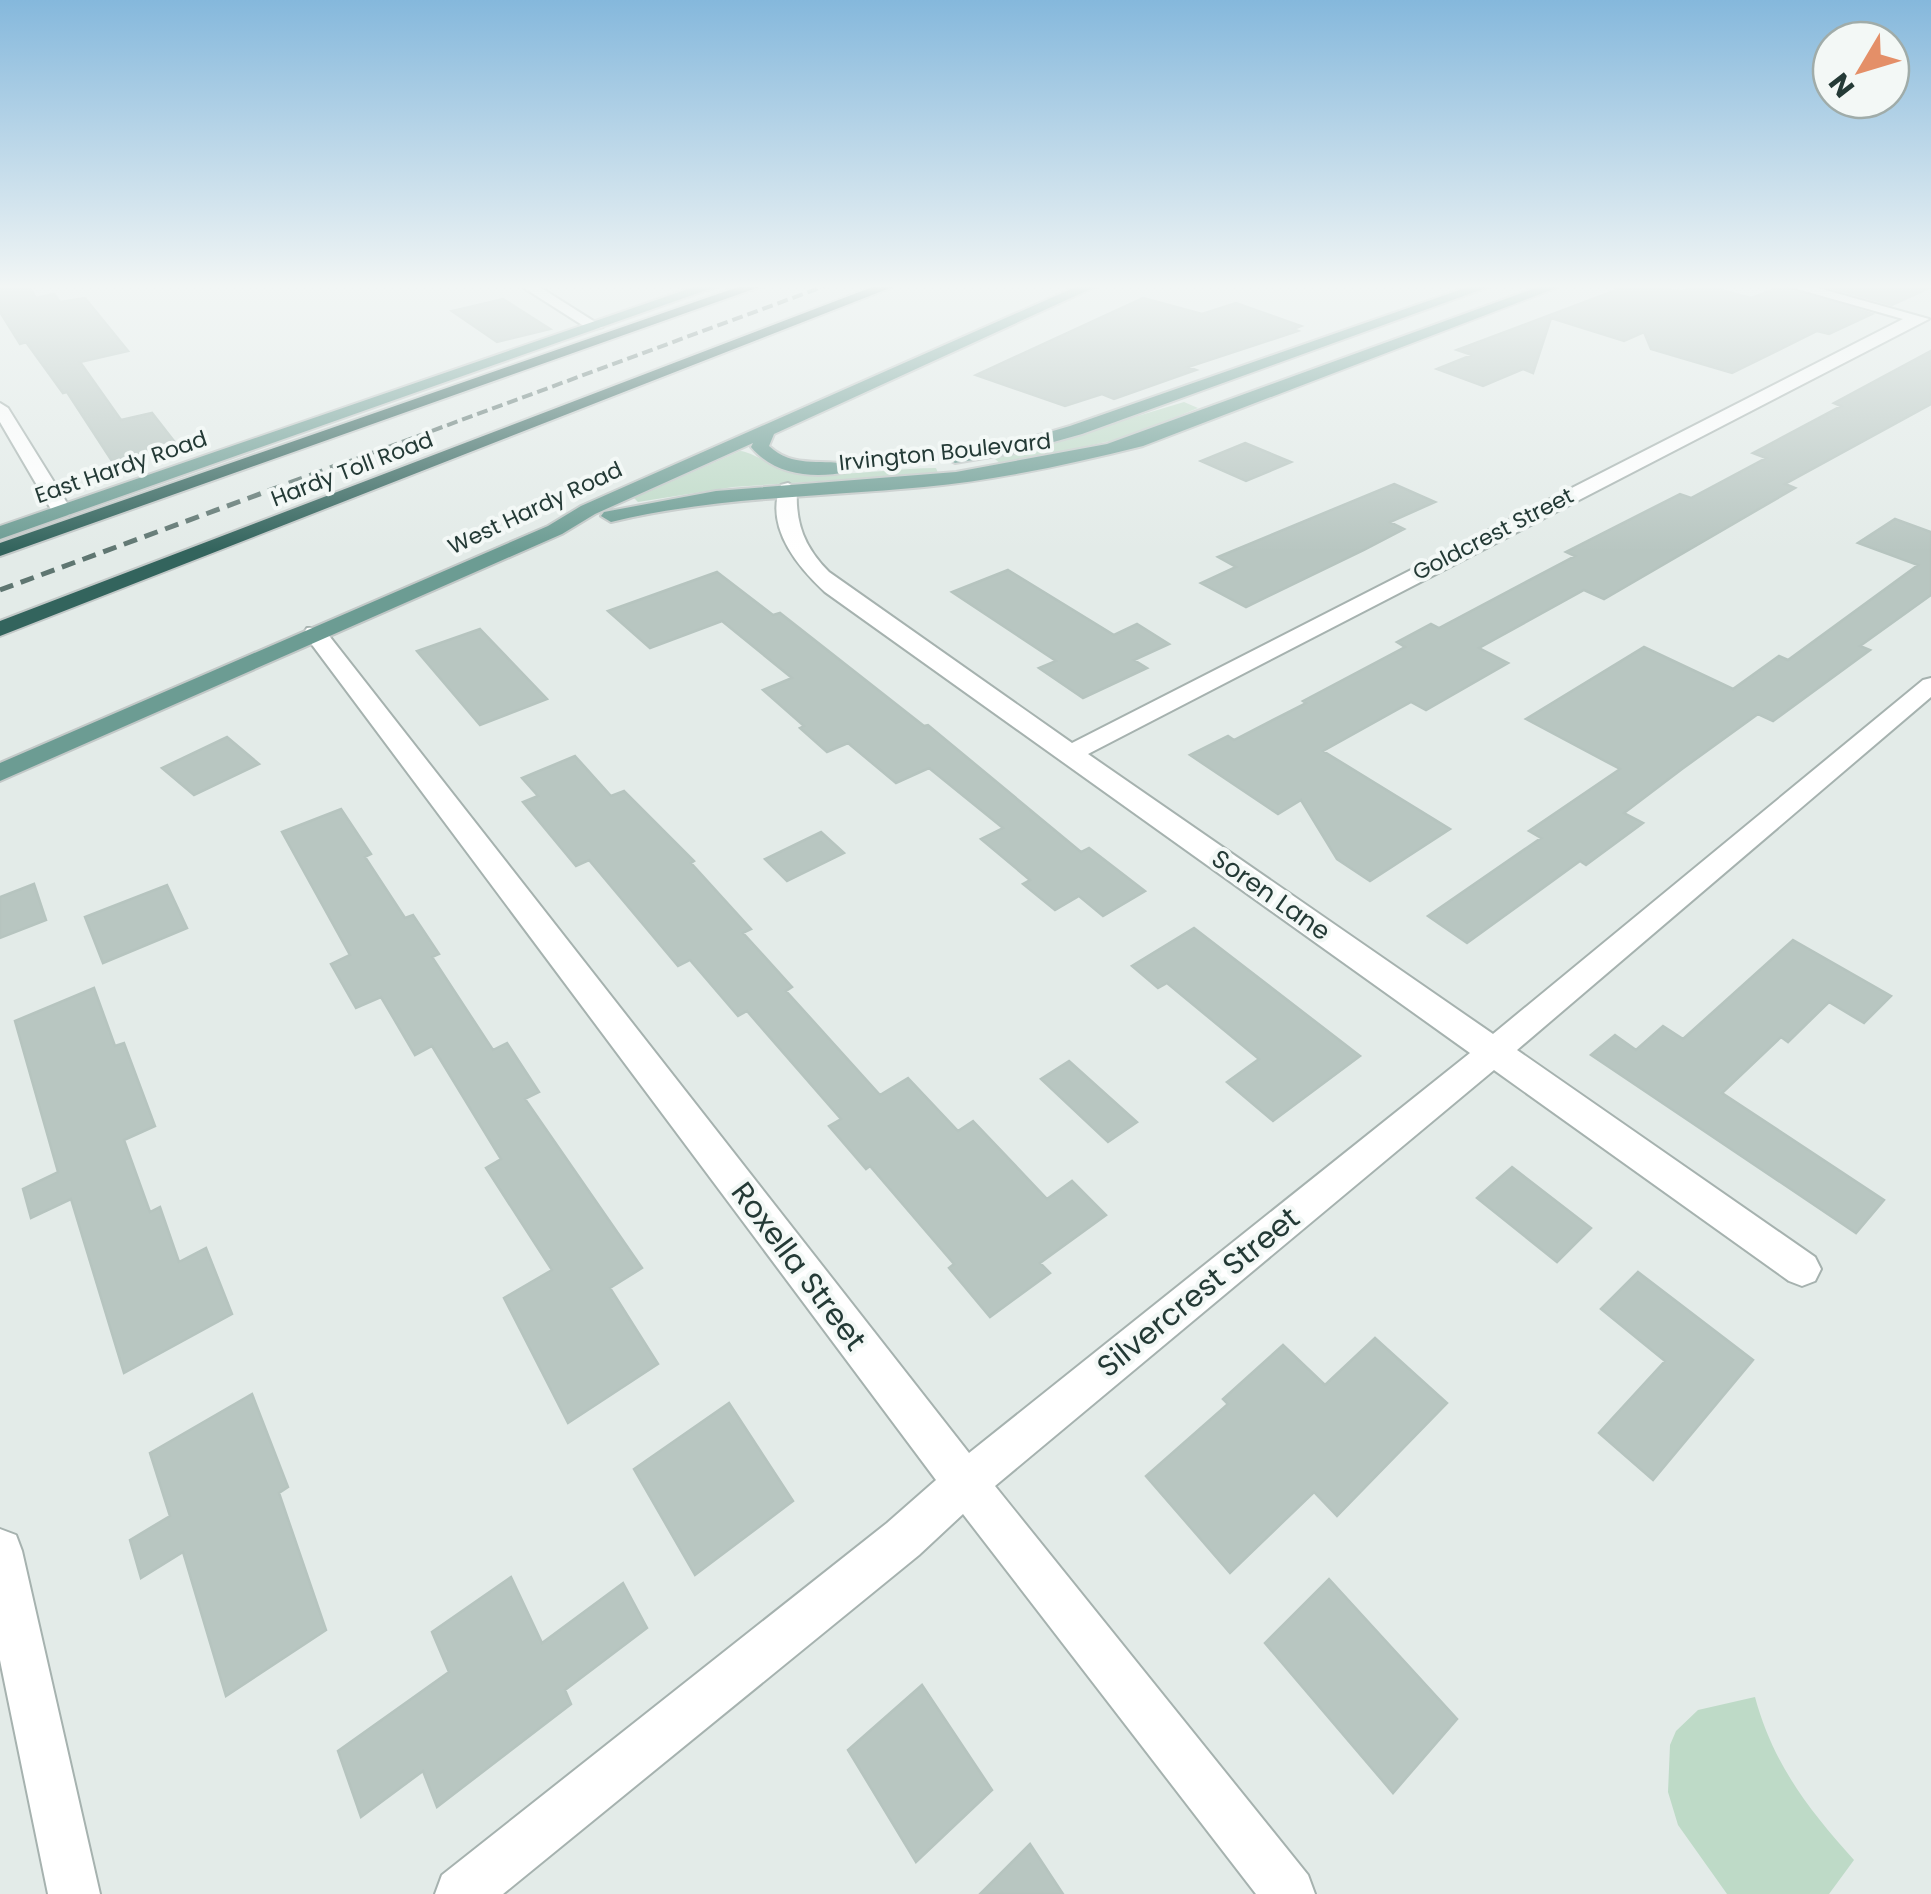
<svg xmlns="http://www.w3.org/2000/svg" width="1931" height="1894" font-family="Poppins,sans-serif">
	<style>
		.green { fill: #bedac7 }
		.building { fill: #b8c6c1; stroke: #b6c4bf; stroke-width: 2.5 }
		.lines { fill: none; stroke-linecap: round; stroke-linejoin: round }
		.minor-casing { stroke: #a6b2af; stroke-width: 4 }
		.major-casing { stroke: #c2c8c7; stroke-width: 4 }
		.highway-casing { stroke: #c2c8c7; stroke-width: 4 }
		.minor { fill: #fff; fill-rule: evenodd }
		.major { fill: #6c9c93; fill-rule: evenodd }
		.highway { fill: #33645d; fill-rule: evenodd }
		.rail-far1 { stroke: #5f7671; stroke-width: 4; stroke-dasharray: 11 5; stroke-linecap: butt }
		.rail { stroke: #5f7671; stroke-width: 5; stroke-dasharray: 14 8; stroke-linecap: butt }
		.labels { text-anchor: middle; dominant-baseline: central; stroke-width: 8; stroke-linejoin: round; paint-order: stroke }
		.far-street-label { font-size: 22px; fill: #243a36; stroke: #f3f8f6 }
		.street-label { font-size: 25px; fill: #243a36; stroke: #f3f8f6 }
		.near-street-label { font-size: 30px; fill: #243a36; stroke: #f3f8f6 }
	</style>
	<rect width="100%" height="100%" fill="#e3ebe8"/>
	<path class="green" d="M 1184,402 L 1198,408 L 1128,437 L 1002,465 L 995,459 Z
		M 740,451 C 754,452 775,470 799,472 C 844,478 891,468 936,468 L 938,473 L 733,487 L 638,502 L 634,498 Z
		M 1755,1697 C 1773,1764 1809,1810 1854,1860 L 1829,1894 L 1727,1894 L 1678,1825 L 1668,1792 L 1670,1745 L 1676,1731 L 1698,1710 Z"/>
	<path class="building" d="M 0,286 L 28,286 L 36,298 L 54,294 L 60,302 L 85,298 L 128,351 L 80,362 L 121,420 L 152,413 L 177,445 L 112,461 L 67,392 L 63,393 L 26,342 L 20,344 L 0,312 Z
		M 1627,286 L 1681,291 L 1707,286 L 1751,298 L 1783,286 L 1872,314 L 1829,334 L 1817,331 L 1732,373 L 1651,349 L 1644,332 L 1624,341 L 1551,318 L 1533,373 L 1523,369 L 1483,386 L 1437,369 L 1472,355 L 1457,350 Z
		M 1825,286 L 1931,286 L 1931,287 L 1892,305 Z
		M 1143,298 L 1202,314 L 1236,303 L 1301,326 L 1293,329 L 1298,331 L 1188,367 L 1196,370 L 1114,399 L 1102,394 L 1065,406 L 976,375 Z
		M 503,299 L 550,329 L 497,342 L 452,311 Z
		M 1931,351 L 1931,404 L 1785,484 L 1795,488 L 1604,599 L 1584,590 L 1479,648 L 1508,663 L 1426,710 L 1411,702 L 1323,751 L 1450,829 L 1370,881 L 1337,859 L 1301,800 L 1278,814 L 1190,755 L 1228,736 L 1234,740 L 1306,703 L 1303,701 L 1405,647 L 1397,642 L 1431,624 L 1439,628 L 1575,556 L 1566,552 L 1680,494 L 1691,498 L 1766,458 L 1753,453 L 1841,406 L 1834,403 Z
		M 1245,443 L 1291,462 L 1246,481 L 1201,461 Z
		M 1394,484 L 1435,502 L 1390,522 L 1404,529 L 1364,550 L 1246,607 L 1201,583 L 1236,567 L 1218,557 Z
		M 1895,519 L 1931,532 L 1931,595 L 1860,646 L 1870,650 L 1773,721 L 1758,714 L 1682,769 L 1624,813 L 1643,823 L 1586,865 L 1580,861 L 1467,943 L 1428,916 L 1541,838 L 1529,831 L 1620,769 L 1526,719 L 1644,647 L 1733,689 L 1779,656 L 1788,660 L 1918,565 L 1858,543 Z
		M 1008,570 L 1114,635 L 1137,624 L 1169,644 L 1134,660 L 1147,668 L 1083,698 L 1039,668 L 1056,661 L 952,592 Z
		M 717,572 L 773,615 L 780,613 L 924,726 L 928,725 L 1081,852 L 1089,848 L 1145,891 L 1103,916 L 1079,896 L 1055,910 L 1023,884 L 1030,880 L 981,839 L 1003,828 L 929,768 L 896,783 L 848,743 L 827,752 L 800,728 L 804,726 L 763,690 L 792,678 L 722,621 L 650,648 L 608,611 Z
		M 480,629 L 547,699 L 480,725 L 417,651 Z
		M 227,737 L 259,764 L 194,795 L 162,768 Z
		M 575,756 L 611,796 L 624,791 L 694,861 L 691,863 L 751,929 L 743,933 L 792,987 L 786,991 L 880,1095 L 908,1078 L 958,1131 L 973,1121 L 1047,1199 L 1072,1181 L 1106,1215 L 1040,1263 L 1050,1273 L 990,1317 L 949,1268 L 954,1264 L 870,1166 L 866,1169 L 829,1126 L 841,1119 L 747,1011 L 738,1016 L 690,960 L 678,966 L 589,860 L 576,866 L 523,802 L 538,796 L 522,778 Z
		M 341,809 L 371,854 L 365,857 L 405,918 L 413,915 L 439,954 L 432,957 L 493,1050 L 507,1043 L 539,1092 L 525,1099 L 642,1268 L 610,1288 L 658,1364 L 568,1423 L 504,1298 L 552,1270 L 486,1168 L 501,1159 L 432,1046 L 415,1055 L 381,997 L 356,1008 L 331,964 L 350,955 L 282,832 Z
		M 821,832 L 844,853 L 787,881 L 765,859 Z
		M 34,884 L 46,920 L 0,938 L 0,897 Z
		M 167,885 L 187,928 L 103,963 L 85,917 Z
		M 1194,928 L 1325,1029 L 1360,1056 L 1273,1121 L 1227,1082 L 1259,1059 L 1167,983 L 1158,988 L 1132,966 Z
		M 1793,940 L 1891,996 L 1864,1023 L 1829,1002 L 1788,1042 L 1781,1037 L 1722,1093 L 1884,1200 L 1856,1233 L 1591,1055 L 1615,1035 L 1636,1050 L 1663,1026 L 1683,1039 Z
		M 94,988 L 115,1046 L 124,1043 L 155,1126 L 124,1140 L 150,1212 L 160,1207 L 179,1262 L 206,1248 L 232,1314 L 124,1373 L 71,1199 L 31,1218 L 23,1189 L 58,1172 L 15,1021 Z
		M 1069,1061 L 1137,1122 L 1108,1142 L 1041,1079 Z
		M 1512,1167 L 1591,1228 L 1557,1262 L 1477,1198 Z
		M 1638,1272 L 1753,1360 L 1653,1480 L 1599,1433 L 1665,1361 L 1601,1309 Z
		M 1375,1338 L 1447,1403 L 1337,1516 L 1314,1492 L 1230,1573 L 1146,1476 L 1228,1404 L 1223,1399 L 1283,1345 L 1325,1385 Z
		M 252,1394 L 288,1487 L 279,1493 L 326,1630 L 226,1696 L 183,1552 L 141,1578 L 130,1540 L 170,1516 L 150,1453 Z
		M 729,1403 L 793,1501 L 695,1575 L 634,1469 Z
		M 511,1577 L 542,1643 L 623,1583 L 647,1628 L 565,1690 L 571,1704 L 437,1807 L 423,1771 L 361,1817 L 338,1751 L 449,1672 L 432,1632 Z
		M 1329,1579 L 1457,1719 L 1393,1793 L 1265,1643 Z
		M 922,1685 L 992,1790 L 916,1862 L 848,1750 Z
		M 1030,1844 L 1063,1894 L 980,1894 Z"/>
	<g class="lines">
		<defs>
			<path id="minor" d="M 521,286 L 538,286 L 603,327 L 590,330 Z
				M 1787,286 L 1811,286 L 1929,319 L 1088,754 L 1493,1034 L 1923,680 L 1931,678 L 1931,697 L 1517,1050 L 1815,1257 L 1821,1269 L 1815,1281 L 1802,1286 L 1789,1281 L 1494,1070 L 995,1486 L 1308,1875 L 1315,1894 L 1256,1894 L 963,1514 L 919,1555 L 503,1894 L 435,1894 L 442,1875 L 887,1523 L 936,1480 L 307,638 L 304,633 L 307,628 L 323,628 L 969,1453 L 1470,1053 L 825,592 C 797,566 764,526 781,485 L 788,483 L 797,489 C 795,524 805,548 829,572 L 1072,743 L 1903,319 Z
				M 0,403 L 8,408 L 72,511 L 69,515 L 55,515 L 52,511 L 0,422 Z
				M 0,1529 L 16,1535 L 22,1551 L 100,1894 L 48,1894 L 0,1660 Z"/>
			<path id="major" d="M 697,286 L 718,286 L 0,539 L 0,526 Z
				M 1078,286 L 1097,286 L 774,434 L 769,446 C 793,468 818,459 847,464 L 847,472 C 813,479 774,475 751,447 L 753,443 L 595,514 L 562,534 L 0,781 L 0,763 L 548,526 L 581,506 Z
				M 1471,286 L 1491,286 L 1082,434 L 1014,453 L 955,463 L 946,458 L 949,454 L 1012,443 L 1070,426 Z
				M 1541,286 L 1561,286 L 1143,446 C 1071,464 998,480 924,487 C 819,497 714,497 611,522 L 601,516 L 604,512 L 716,491 L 956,472 L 1107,444 Z"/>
			<path id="highway" d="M 741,286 L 762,286 L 0,556 L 0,543 Z
				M 875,286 L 895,286 L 0,636 L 0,621 Z"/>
		</defs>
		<use href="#minor" class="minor-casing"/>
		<use href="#major" class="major-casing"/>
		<use href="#highway" class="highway-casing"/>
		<use href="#minor" class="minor"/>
		<use href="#major" class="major"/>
		<use href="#highway" class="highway"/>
		<path class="rail-far1" d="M 342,464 L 825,286"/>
		<path class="rail" d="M 0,590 L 349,461"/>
	</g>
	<linearGradient id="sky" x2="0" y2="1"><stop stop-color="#85b8dc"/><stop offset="0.52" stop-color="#f2f6f5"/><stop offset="1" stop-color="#f2f6f5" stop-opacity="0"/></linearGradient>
	<rect width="1931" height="551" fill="url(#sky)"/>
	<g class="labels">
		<g class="far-street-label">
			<text transform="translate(945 452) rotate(-6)">Irvington Boulevard</text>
			<text transform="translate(121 467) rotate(-19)">East Hardy Road</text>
			<text transform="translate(352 469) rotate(-21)">Hardy Toll Road</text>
			<text transform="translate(535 508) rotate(-25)">West Hardy Road</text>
			<text transform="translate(1493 534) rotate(-27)">Goldcrest Street</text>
		</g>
		<g class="street-label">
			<text transform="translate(1271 895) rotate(35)">Soren Lane</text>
		</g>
		<g class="near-street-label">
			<text transform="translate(799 1266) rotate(53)">Roxella Street</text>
			<text transform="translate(1198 1292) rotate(-39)">Silvercrest Street</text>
		</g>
	</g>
	<g transform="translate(1861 70) rotate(232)"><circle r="48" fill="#f3f8f6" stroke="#a0aca9" stroke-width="2.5"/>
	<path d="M0-8L18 38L0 25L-18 38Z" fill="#e48f68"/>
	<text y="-15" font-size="28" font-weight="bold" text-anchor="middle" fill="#243a36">N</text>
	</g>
</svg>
